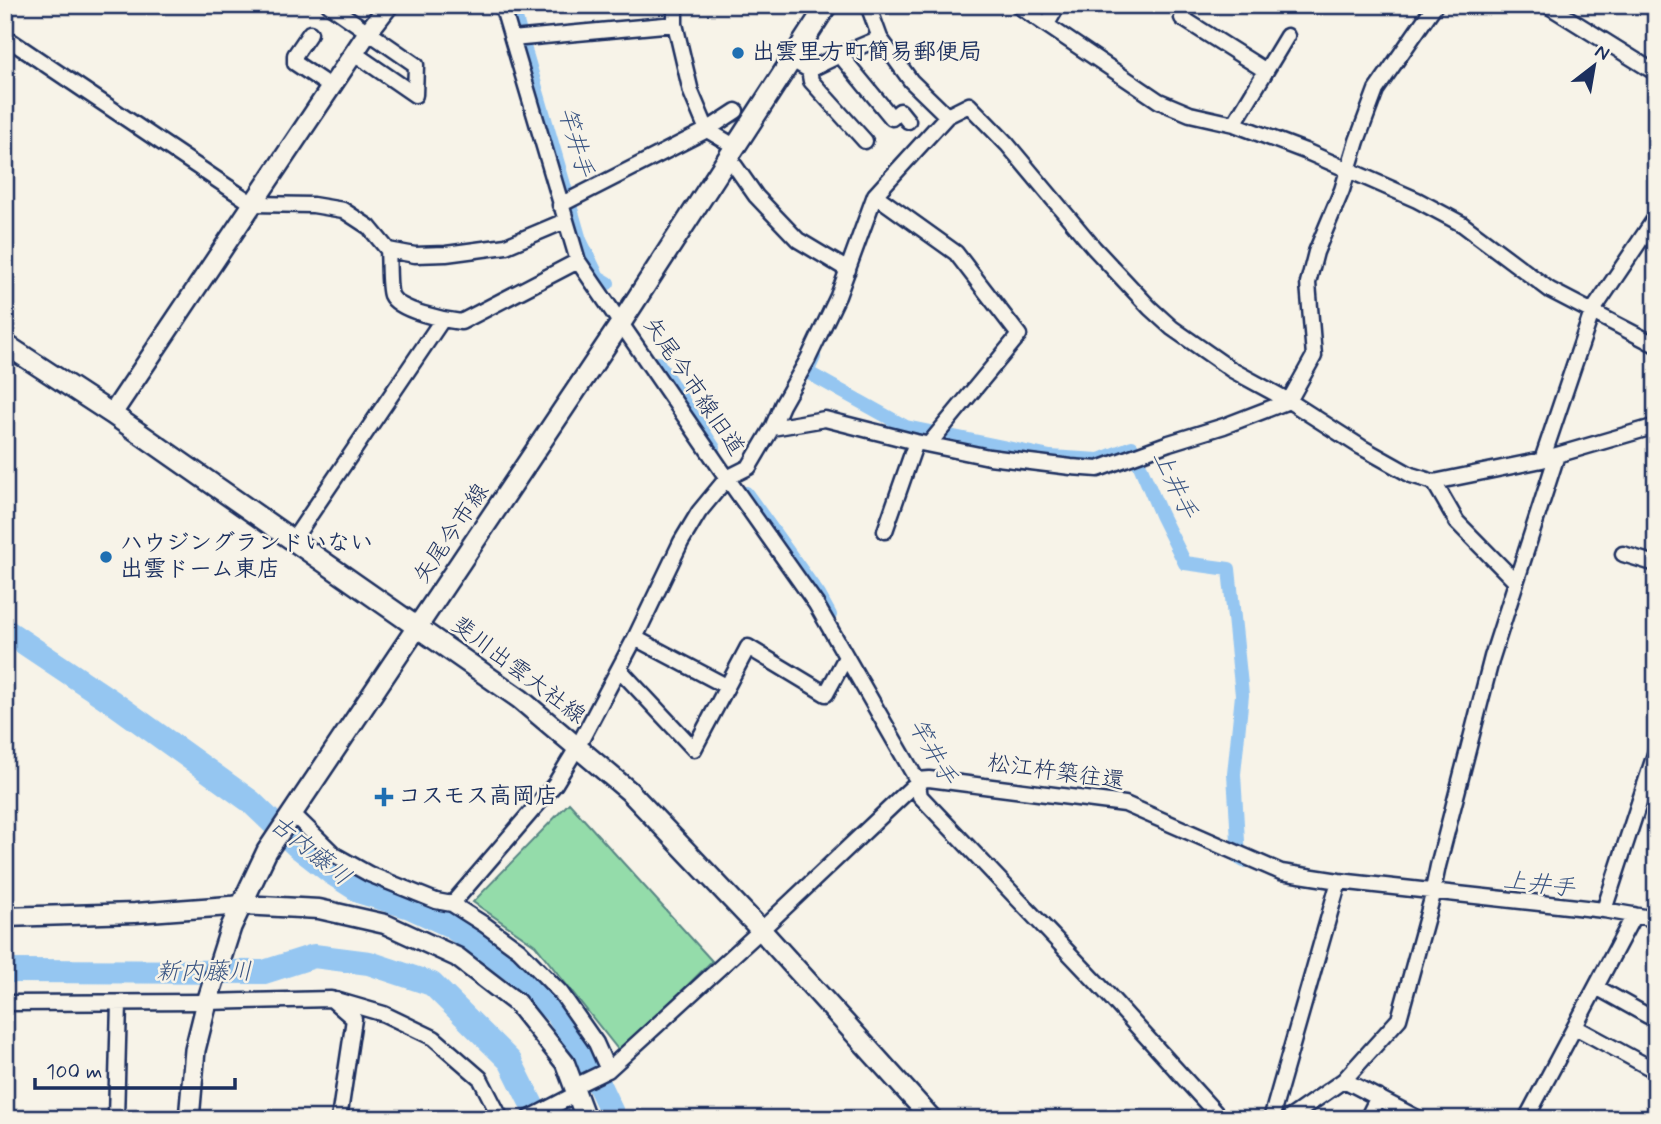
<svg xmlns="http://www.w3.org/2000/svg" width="1661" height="1124" font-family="Mynerve,'Klee One',sans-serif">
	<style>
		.green { fill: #94dcaa; stroke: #588684; stroke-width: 2 }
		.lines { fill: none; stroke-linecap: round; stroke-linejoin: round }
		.canal { stroke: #95c6f1; stroke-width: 14 }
		.river { stroke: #95c6f1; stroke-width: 24 }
		.minor-casing { stroke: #1b2f5e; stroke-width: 19 }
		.tertiary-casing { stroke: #1b2f5e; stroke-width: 23 }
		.secondary-casing { stroke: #1b2f5e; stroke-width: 24 }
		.minor { stroke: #f7f3e8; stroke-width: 14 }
		.tertiary { stroke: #f7f3e8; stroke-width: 18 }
		.secondary { stroke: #f7f3e8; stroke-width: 19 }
		.poi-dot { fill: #1f6fb2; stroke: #f7f3e8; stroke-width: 2.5 }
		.labels { text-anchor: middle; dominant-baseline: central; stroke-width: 5; stroke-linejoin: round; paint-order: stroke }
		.poi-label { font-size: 23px; font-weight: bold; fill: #1b2f5e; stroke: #f7f3e8; text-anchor: start }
		.street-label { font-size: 23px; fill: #1b2f5e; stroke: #f7f3e8 }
		.water-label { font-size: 24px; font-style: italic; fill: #3a5583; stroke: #f7f3e8 }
	</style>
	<rect width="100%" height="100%" fill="#f7f3e8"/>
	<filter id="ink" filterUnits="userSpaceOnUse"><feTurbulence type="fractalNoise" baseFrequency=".0143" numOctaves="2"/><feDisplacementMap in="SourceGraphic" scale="14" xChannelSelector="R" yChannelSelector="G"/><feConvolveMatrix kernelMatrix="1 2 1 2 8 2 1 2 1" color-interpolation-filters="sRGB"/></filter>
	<g filter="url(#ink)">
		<path class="green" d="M 569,803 L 712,961 L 620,1052 L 535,945 L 473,902 Z"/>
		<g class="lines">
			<path class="canal" d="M 512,5 L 580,240 L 598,277 L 608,283
				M 814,357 L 807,372 L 906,427 L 1050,457 L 1099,460 L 1132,447 L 1161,515 L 1185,563 L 1229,569 L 1242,695 L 1234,774 L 1239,858 L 1244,861
				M 658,363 L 714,448
				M 746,493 L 819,595 L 830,615"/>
			<path class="river" d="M 5,630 L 111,701 L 250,801 L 297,846 L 333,874 L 361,892 L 410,907 L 449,925 L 514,971 L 558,1015 L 599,1085 L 615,1119
				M 5,971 L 264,972 L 314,956 L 369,963 L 432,984 L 510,1061 L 539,1119"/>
			<defs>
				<path id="minor" d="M 329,5 L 416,65 L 415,95 L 354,53
					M 502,5 L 578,261 L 727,478 L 816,604 L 917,780 L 920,796 L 1103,989 L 1221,1119
					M 675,5 L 675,24 L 691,92 L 707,130 L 736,147
					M 868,5 L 880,38 L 911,81 L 947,116
					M 1017,5 L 1159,101 L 1190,114 L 1234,124 L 1305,151 L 1417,200 L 1462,224 L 1550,290 L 1656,345
					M 1547,5 L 1656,73
					M 1182,18 L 1266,71
					M 1047,24 L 1058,5
					M 310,33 L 295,55 L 295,63 L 331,87
					M 5,37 L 253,204 L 313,205 L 343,210 L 369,227 L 388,250 L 415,255 L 446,254 L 506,246 L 565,221
					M 512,39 L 675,24
					M 840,55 L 892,118 L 900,111 L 908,121
					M 792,60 L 809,70 L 840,55 L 880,38
					M 809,70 L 811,81 L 865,141
					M 1234,124 L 1287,36
					M 727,162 L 735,166 L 756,196 L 798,240 L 848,270
					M 875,195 L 956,253 L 1019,335 L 929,444
					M 560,205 L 707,130 L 736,111
					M 388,250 C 389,260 388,287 391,295 C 398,311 445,320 461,322 L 578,261
					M 772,428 L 825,419 L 916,442 L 989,457 L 1071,467 L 1098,469 L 1169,443 L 1224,426 L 1289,401 L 1314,356 L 1308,283 L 1316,252 L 1342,190 L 1357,141 L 1376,90 L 1435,5
					M 1550,457 L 1656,426
					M 1434,482 L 1457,522 L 1516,582
					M 885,531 L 916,442
					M 293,540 L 442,320
					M 1623,554 L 1656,564
					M 635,638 L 726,686
					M 619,669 L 694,749 L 748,647 L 826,694 L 846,657
					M 917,780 L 929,779 L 1125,804 L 1281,872 L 1339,881 L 1604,910 L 1656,919
					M 293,814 L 335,855 L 369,874 L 436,901 L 452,904 L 485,925 L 519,950 L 561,993 L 596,1043 L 608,1070
					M 1433,890 L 1438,866 L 1492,657 L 1557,455
					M 452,904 L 555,784 L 578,746 L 635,638 L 681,542 L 699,512 L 727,478 L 749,467 L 772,428 L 782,405 L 808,359 L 838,296 L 875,195 L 947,116 L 969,105 L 1007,144 L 1094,248 L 1150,308 L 1172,328 L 1232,370 L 1289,401 L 1361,447 L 1411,475 L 1434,482 L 1542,460 L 1592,312 L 1656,217
					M 1604,910 L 1656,751
					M 1596,987 L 1648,1016
					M 336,1000 L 384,1014 L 434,1038 L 480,1078 L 501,1119
					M 5,1003 L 207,1002 L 331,999 L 354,1019 L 339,1119
					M 1575,1027 L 1656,1071
					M 1344,1080 L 1419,1119
					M 575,1086 L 608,1070 L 761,930 L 912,787 L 917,786
					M 116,1119 L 119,1003
					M 528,1119 L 578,1093
					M 1271,1119 L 1339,881
					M 1288,1119 L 1344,1080 L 1399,1019 L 1434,891
					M 1367,1119 L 1378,1097
					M 1526,1119 L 1634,915"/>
				<path id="tertiary" d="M 112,414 L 368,32 L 389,5
					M 5,917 L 135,913 L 243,905 L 319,909 L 385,924 L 457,957 L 517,1003 L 565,1063 L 586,1119"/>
				<path id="secondary" d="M 5,344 L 112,414 L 520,699 L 629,791 L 761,930 L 932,1119
					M 189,1119 L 195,1050 L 207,1002 L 231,927 L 267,851 L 621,323 L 827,5"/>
			</defs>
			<use href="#minor" class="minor-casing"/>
			<use href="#tertiary" class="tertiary-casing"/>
			<use href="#secondary" class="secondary-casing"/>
			<use href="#minor" class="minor"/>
			<use href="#tertiary" class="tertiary"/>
			<use href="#secondary" class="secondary"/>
		</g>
	</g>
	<g class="poi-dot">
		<circle cx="738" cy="53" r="7"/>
		<circle cx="106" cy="557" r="7"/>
		<path d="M380.5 786.5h7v7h7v7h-7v7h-7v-7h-7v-7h7z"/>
	</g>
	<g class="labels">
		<g class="poi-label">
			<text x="752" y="53">出雲里方町簡易郵便局</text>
			<text x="120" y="544">ハウジングランドいない<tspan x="120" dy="26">出雲ドーム東店</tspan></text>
			<text x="398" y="797">コスモス高岡店</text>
		</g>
		<g class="street-label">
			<text transform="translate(693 387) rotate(56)">矢尾今市線旧道</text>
			<text transform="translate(452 534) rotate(-56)">矢尾今市線</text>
			<text transform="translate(518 671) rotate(37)">斐川出雲大社線</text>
			<text transform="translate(1056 773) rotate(8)">松江杵築往還</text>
		</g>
		<g class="water-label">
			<text transform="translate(575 142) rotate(74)">竿井手</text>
			<text transform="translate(1174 485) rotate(65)">上井手</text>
			<text transform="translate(932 752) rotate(60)">竿井手</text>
			<text transform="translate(310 851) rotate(39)">古内藤川</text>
			<text transform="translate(1539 885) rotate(7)">上井手</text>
			<text x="204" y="972">新内藤川</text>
		</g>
	</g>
	<rect width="1661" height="1124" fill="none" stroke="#f7f3e8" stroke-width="28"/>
	<rect x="14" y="14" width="1633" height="1096" fill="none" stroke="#1b2f5e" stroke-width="2.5" filter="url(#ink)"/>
	<g transform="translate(1594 66) rotate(31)" stroke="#f7f3e8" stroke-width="5" paint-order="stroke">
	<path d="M0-5L12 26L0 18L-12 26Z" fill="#1b2f5e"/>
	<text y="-10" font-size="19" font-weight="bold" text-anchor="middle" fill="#1b2f5e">N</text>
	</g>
	<path d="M35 1078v10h200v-10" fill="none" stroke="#1b2f5e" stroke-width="3.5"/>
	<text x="46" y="1078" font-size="21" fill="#1b2f5e" stroke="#f7f3e8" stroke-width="5" paint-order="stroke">100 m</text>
</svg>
